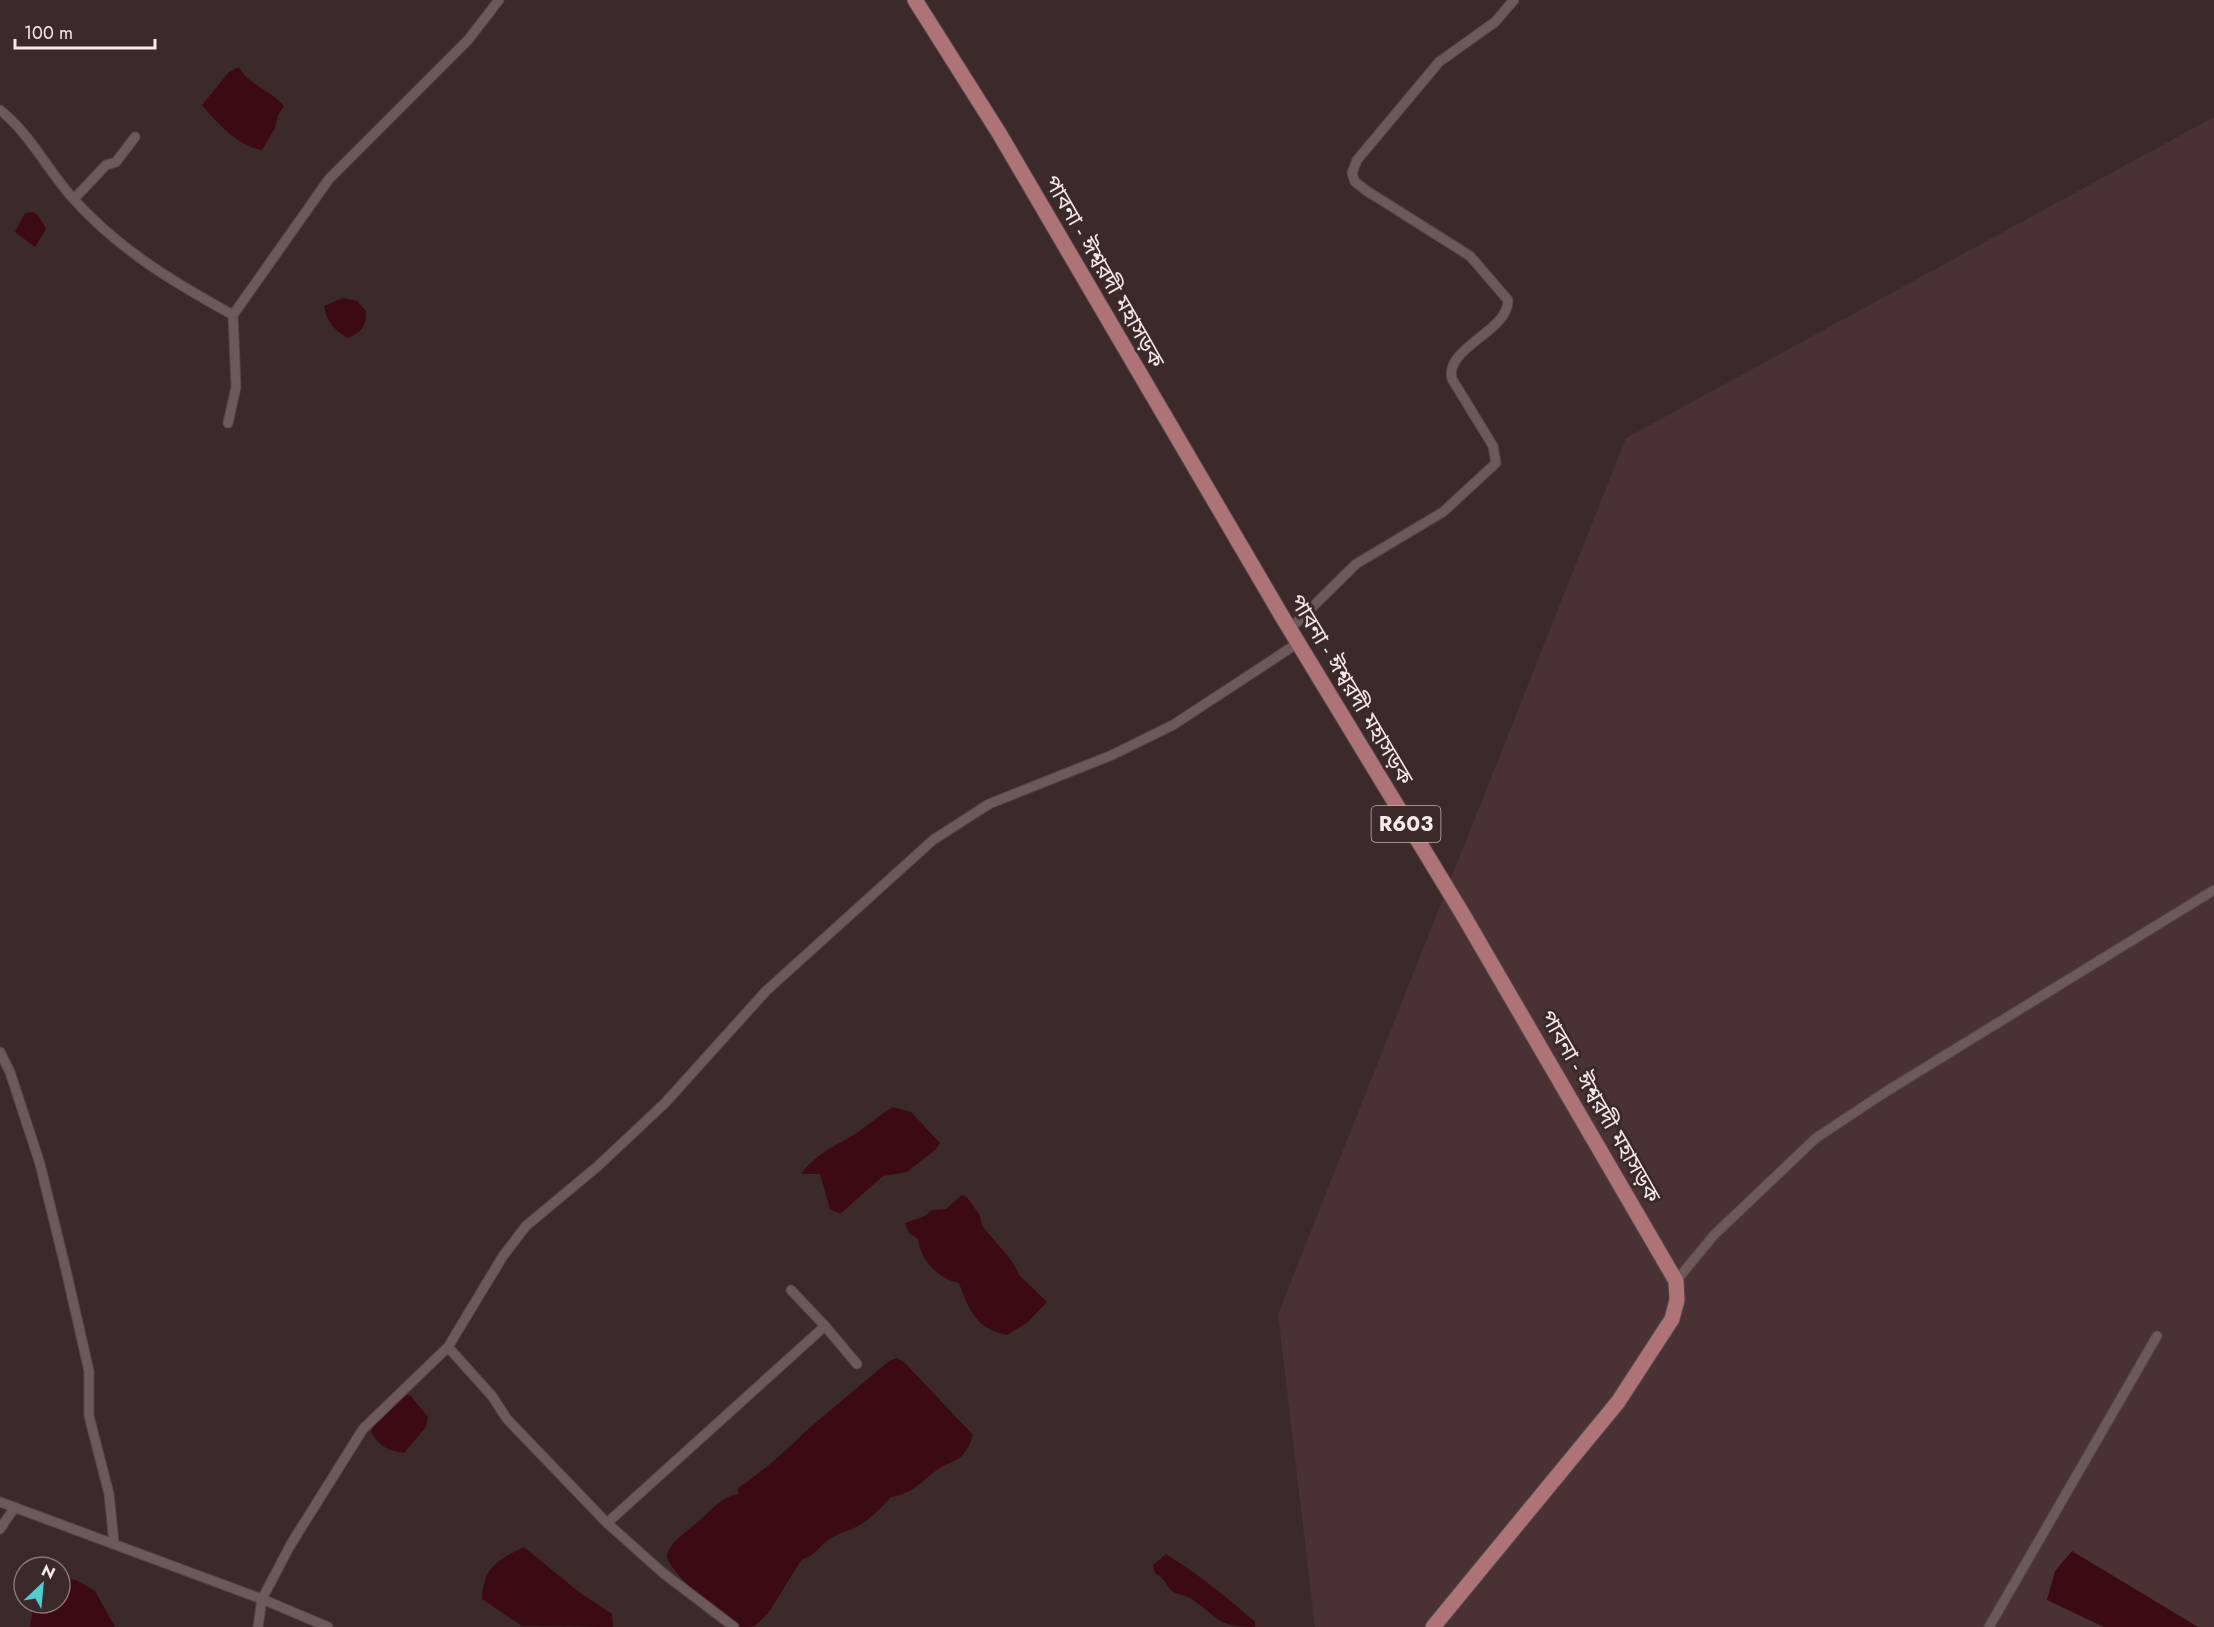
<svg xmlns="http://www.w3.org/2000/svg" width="2214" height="1627" font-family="Jost,'Noto Sans Bengali',sans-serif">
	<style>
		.built { fill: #4a3133 }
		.water { fill: #3c0a12 }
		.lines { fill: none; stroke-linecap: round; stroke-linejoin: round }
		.street-casing { stroke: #564647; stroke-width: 11 }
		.primary-casing { stroke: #564647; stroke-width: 17 }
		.street { stroke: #6d5959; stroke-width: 9 }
		.primary { stroke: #ad7376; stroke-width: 15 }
		.labels { text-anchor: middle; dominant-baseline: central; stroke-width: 6; stroke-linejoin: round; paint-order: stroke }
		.shield { fill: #3c2a2b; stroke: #beb0b0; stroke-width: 1.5 }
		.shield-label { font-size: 21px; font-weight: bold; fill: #f6e9e9 }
		.street-label { font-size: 22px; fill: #f6e9e9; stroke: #3c2a2b }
	</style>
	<rect width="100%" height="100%" fill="#3c2a2b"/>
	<path class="built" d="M 2214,117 L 2214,1627 L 1315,1627 L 1278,1314 L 1626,438 Z"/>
	<path class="water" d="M 239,67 C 248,85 271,90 284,106 L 278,115 L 275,128 L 262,150 C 239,147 216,122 202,105 L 229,72 Z
		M 33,212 L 38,215 L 46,229 L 35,247 L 15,232 L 25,213 Z
		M 343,298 L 357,301 L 366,311 C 367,326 361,333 348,338 C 334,330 327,322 324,306 Z
		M 893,1107 L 911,1112 L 940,1143 L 935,1150 L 907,1172 L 883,1176 L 840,1214 L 830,1209 L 820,1174 L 802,1174 L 803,1171 C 824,1148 835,1147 858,1132 C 870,1123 880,1115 893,1107 Z
		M 962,1195 L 966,1196 L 979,1214 L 983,1227 L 1012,1261 L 1020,1276 L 1047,1302 L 1028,1322 L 1007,1335 C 977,1329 969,1311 959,1283 C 937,1278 921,1261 918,1239 L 909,1233 L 905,1223 L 925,1216 L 932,1210 L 946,1209 Z
		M 897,1358 L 905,1363 L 973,1435 C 971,1443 965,1455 958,1459 C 952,1463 945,1464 940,1468 C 923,1479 914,1494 891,1497 C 880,1509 869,1521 854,1528 C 845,1532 837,1534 828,1540 C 818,1547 814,1557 802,1559 L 769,1612 L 755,1626 C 751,1627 746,1627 741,1627 C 727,1624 663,1567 667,1554 C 671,1541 690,1529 700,1520 C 710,1511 723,1496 738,1494 L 738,1488 C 761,1473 788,1449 807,1430 L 889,1361 Z
		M 405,1395 L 410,1395 L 428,1417 L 426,1427 L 404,1453 C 388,1451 378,1446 371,1431 L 375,1424 Z
		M 524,1547 L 579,1592 L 612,1614 L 613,1627 L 522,1626 L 482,1599 C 484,1567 496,1561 524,1547 Z
		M 2072,1551 L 2198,1627 L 2104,1627 L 2047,1600 L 2055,1571 Z
		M 1166,1554 C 1198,1574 1227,1597 1255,1622 L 1255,1627 C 1218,1627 1220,1619 1193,1600 C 1187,1595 1176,1595 1171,1590 C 1165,1583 1164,1578 1155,1573 L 1153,1565 Z
		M 60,1578 L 76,1580 L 95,1591 L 115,1627 L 30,1627 L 34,1603 L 60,1603 Z"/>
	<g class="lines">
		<defs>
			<path id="street" d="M 0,110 C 29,133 46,167 70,195 C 116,248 173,282 233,315
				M 74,199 L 106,165 L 116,162 L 135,137
				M 228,423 L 236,387 L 233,315 L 329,179 L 468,40 L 499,0
				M 1290,629 L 1356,564 L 1443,512 L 1496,463 L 1493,446 L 1452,379 C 1444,348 1509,331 1508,300 L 1470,256 L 1367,191 L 1355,182 L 1352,173 L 1357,160 L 1439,62 L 1495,22 L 1514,0
				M 0,1052 L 10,1072 L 40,1164 L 65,1266 L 89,1371 L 89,1416 L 109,1494 L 114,1543
				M 1676,1281 L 1714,1235 L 1816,1138 L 1887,1091 L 2214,890
				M 825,1326 L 857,1364
				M 448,1347 L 492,1396 L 507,1419 L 607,1523 L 663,1573 L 734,1627
				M 0,1502 L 262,1599 L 328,1627
				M 607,1523 L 825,1326 L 791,1290
				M 0,1529 L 15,1507
				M 258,1627 L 262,1599 L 291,1544 L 363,1429 L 448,1347 L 503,1256 L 526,1226 L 598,1166 L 665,1103 L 766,991 L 933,840 L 989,804 L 1112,755 L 1173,725 L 1298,643
				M 1989,1627 L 2157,1336"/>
			<path id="primary" d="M 915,0 L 999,133 L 1283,618 L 1462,913 L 1676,1281 L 1677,1300 L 1672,1319 L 1618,1402 L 1433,1627"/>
		</defs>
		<use href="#street" class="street-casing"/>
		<use href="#primary" class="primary-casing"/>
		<use href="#street" class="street"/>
		<use href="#primary" class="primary"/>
	</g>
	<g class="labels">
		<rect class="shield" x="1371.5" y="806" width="69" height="36" rx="4.5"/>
		<g class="shield-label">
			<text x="1406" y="824">R603</text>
		</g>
		<g class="street-label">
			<text transform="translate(1105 271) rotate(60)">পাবনা - ঈশ্বরদী মহাসড়ক</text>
			<text transform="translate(1352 689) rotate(59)">পাবনা - ঈশ্বরদী মহাসড়ক</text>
			<text transform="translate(1601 1106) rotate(60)">পাবনা - ঈশ্বরদী মহাসড়ক</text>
		</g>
	</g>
	<g transform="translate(42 1585) rotate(26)"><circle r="28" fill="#3c2a2b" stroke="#867677" stroke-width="1.5"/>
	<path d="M0-4.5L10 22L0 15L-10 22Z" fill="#52cdcf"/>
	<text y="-9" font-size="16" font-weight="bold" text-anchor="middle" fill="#f6e9e9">N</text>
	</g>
	<path d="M15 39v9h140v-9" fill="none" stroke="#f6e9e9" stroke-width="3"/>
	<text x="24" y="39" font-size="18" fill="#f6e9e9" stroke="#3c2a2b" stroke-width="4.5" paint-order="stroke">100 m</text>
</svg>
